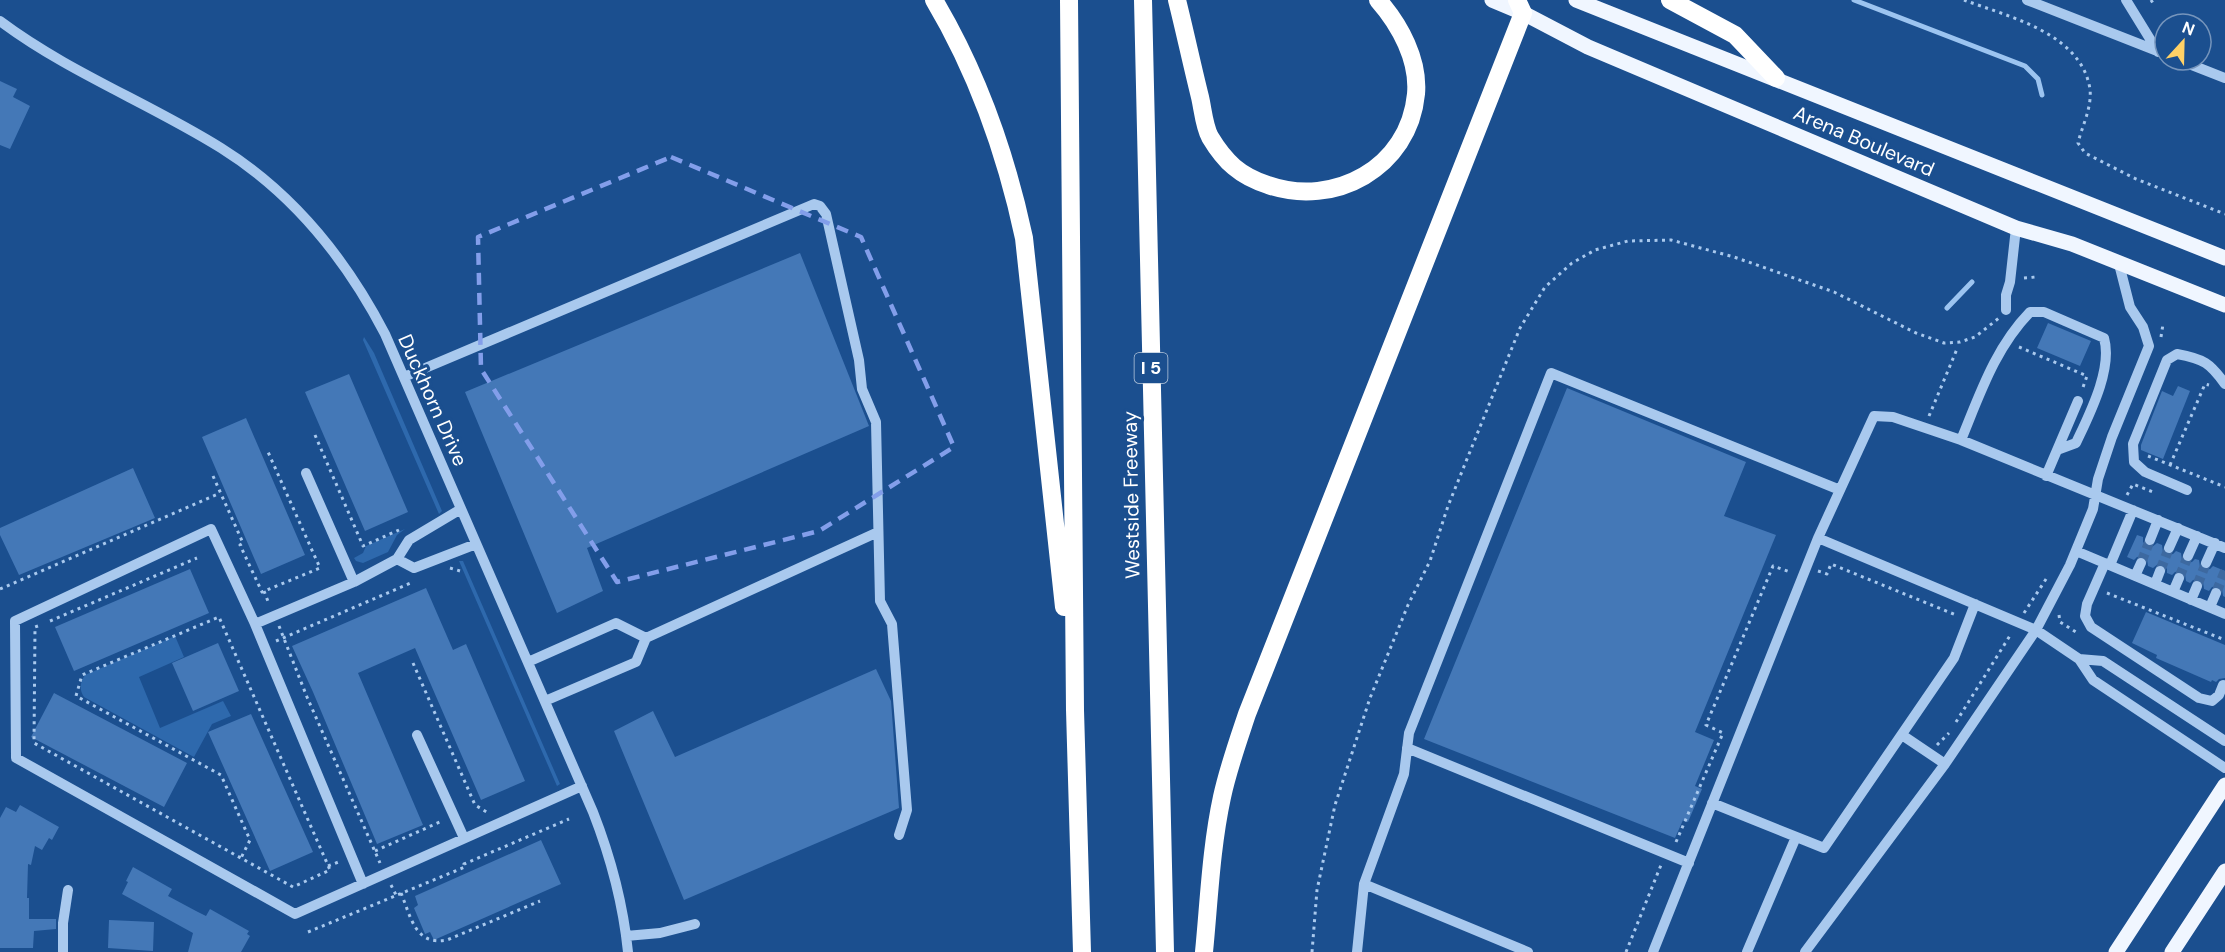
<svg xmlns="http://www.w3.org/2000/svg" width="2225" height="952" font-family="'DM Sans',sans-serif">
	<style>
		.green { fill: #2e69ad }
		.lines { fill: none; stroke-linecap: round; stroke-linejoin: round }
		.stream { stroke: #9cc4f0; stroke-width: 5 }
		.building { fill: #4478b7 }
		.minor-tunnel { stroke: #3d69a0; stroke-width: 10; stroke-dasharray: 10 5; stroke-linecap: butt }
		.path { stroke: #a9c9ee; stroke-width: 3; stroke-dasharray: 3 4.5; stroke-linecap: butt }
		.minor { stroke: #a9c9ee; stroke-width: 10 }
		.major { stroke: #f0f6ff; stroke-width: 15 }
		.highway { stroke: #fff; stroke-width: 18 }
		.marked { fill: none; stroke: #839eea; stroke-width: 4.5; stroke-dasharray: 12 8; stroke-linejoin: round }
		.labels { text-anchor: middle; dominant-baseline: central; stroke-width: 6; stroke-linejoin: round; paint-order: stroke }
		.shield { fill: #1b4f8f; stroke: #bbcadd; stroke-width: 1.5 }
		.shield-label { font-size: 18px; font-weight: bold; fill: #fff }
		.street-label { font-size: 20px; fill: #fff; stroke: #1b4f8f }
	</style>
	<rect width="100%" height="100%" fill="#1b4f8f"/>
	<path class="green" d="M 364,337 L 374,353 L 442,511 L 439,514 L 363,340 Z
		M 405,529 L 397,535 L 388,552 L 363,563 L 356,561 L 354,558 L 363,553 L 366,546 Z
		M 459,561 L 463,561 L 560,784 L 557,786 Z
		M 175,636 L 184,657 L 139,677 L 160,728 L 223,701 L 231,716 L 212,724 L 194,757 L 84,697 C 79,690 80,682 85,675 Z"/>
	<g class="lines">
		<path class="stream" d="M 1854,0 L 2025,66 L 2038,79 L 2042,95
			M 1947,308 L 1972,282"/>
	</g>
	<path class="building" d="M 0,81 L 17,89 L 13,97 L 30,106 L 10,149 L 0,145 Z
		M 800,253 L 869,426 L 587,548 L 603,591 L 557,613 L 465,392 Z
		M 2048,323 L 2091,341 L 2080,366 L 2037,348 Z
		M 349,374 L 408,512 L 365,531 L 305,392 Z
		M 2178,386 L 2190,391 L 2163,459 L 2141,450 L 2141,445 L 2162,391 L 2173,396 Z
		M 1567,388 L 1746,462 L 1724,516 L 1776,535 L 1695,732 L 1714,740 L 1695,786 L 1702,789 L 1688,822 L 1683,820 L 1675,838 L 1424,739 Z
		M 246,418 L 305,555 L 261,574 L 202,437 Z
		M 133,468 L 155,518 L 19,575 L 0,535 L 0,528 Z
		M 2137,535 L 2143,537 L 2143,542 L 2147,547 L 2152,547 L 2157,543 L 2162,545 L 2163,552 L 2166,555 L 2173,554 L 2176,551 L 2181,553 L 2182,560 L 2185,563 L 2192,562 L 2195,559 L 2199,560 L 2200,567 L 2203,570 L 2210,569 L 2213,566 L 2225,571 L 2225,597 L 2223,596 L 2222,589 L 2218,586 L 2212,587 L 2209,591 L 2204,589 L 2203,582 L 2199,579 L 2193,580 L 2190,583 L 2186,581 L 2185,574 L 2181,571 L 2175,572 L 2172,575 L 2167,573 L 2167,569 L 2163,564 L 2158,564 L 2153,568 L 2148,566 L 2147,559 L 2144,556 L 2137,557 L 2134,560 L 2127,557 Z
		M 190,569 L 209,613 L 74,671 L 55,627 Z
		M 426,588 L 453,650 L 466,644 L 525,781 L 481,800 L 415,648 L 358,673 L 423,825 L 377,844 L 313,692 L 292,646 Z
		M 2146,612 L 2225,645 L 2225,678 L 2219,679 L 2216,682 L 2212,680 L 2211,682 L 2156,658 L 2157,655 L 2132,643 Z
		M 218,643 L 239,691 L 193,711 L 172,663 Z
		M 876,669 L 891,701 L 899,808 L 684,900 L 614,731 L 653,711 L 675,757 Z
		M 54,693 L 187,763 L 164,807 L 31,737 Z
		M 251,714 L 313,852 L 270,871 L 208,732 Z
		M 20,805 L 59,827 L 52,840 L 49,838 L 42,850 L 35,846 L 31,865 L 28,864 L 27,898 L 29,898 L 29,919 L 56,919 L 56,929 L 34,931 L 33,948 L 0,948 L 0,818 L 6,807 L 16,812 Z
		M 541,840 L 561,884 L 434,940 L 430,932 L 425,934 L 414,908 L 418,905 L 415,896 Z
		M 133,867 L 172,889 L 168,896 L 196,911 L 206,916 L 210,909 L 249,931 L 247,934 L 250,936 L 241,952 L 188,952 L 193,933 L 122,894 L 128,882 L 126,881 Z
		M 109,920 L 154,922 L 153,951 L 108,948 Z"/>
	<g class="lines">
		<path class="minor-tunnel" d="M 2141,563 L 2150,540
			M 2160,571 L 2169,548
			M 2179,578 L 2188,556
			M 2197,586 L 2206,563
			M 2216,593 L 2225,571"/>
		<path class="path" d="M 1964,0 C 2009,17 2081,33 2090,89 C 2092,108 2082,126 2078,143 L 2085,153 L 2136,179 L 2225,214
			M 2151,0 L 2154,5
			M 2024,278 L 2036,277
			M 2161,337 L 2163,324
			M 2019,347 L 2087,376 L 2082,390
			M 1929,416 L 1957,349
			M 315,435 L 363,546 L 399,530
			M 2148,456 L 2225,487
			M 2170,465 L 2205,384 L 2209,385
			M 213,476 L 243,543 L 240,545 L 262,592 L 320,568 L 268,452
			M 2127,495 L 2133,484 L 2153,492 L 2153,491
			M 450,568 L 460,571
			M 1818,571 L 1827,574 L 1831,564 L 1956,615
			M 0,589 L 220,493
			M 264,591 L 269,604
			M 2107,593 L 2225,640
			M 2024,613 L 2048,576
			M 2059,615 L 2060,622 L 2079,634
			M 50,621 L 197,558
			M 38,626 L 35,627 L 34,743 L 293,887 L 330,870 L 219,617 L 82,675 L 76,696 L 221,775 L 250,840 L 241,858
			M 279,626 L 307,697 L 380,863
			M 276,641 L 413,582
			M 413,663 L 475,805 L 490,814
			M 1956,722 L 2011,634
			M 1937,745 L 1949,733
			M 1676,842 L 1723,733 L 1706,725 L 1773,566 L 1790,572
			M 375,851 L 442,821
			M 328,866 L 341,861
			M 391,885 L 396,895
			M 401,893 C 411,917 415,946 447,940 L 540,901
			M 308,932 L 465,867 L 464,864 L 569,819
			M 1312,952 L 1317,890 L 1335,805 L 1370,698 L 1408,605 L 1430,561 L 1448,506 L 1520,328 L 1545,287 L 1572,263 L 1595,250 L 1628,241 L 1671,240 L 1734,257 L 1834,292 L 1916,333 L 1944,343 L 1960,342 L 1975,337 L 1999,318
			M 1626,952 L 1661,865"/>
		<path class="minor" d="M 2027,0 L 2165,54
			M 2126,0 L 2158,52
			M 0,21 C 68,72 149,103 221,148 C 293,193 346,259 385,334 L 593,812 C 611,858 623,903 628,952
			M 2179,60 L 2225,78
			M 2006,310 L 2006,295 L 2010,282 L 2016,228
			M 404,377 L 814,204 L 820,206 L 826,214 L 859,360 L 862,389 L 876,422 L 880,601 L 892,624 L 907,810 L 899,835
			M 1961,440 C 1980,394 1995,348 2030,312 L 2044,312 L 2104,338 C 2113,369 2089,415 2076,443 L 2057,450
			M 306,473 L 354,582
			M 2046,476 L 2078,401
			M 2187,490 L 2145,472 L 2134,462 L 2133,444 L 2167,360 L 2177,354 C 2204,359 2210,363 2225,384
			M 461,509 L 409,540 L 397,559 L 414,568 L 476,544
			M 2150,540 L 2158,520
			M 2169,548 L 2178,528
			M 2225,548 L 1961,440 L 1893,417 L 1874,416 L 1818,538 L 2036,630 L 2079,659 L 2093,680 L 2225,768
			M 2076,551 L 2225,614
			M 2188,556 L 2197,536
			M 397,559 L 354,582 L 255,624 L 211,529 L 15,621 L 16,758 L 295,914 L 582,786
			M 2105,563 L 2087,604 L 2085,616 L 2091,627 L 2199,698 L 2212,701 L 2219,695 L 2223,685
			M 2206,563 L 2215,543
			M 2110,565 L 2133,510
			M 2135,576 L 2141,563
			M 2155,584 L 2160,571
			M 2173,592 L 2179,578
			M 2191,600 L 2197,586
			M 2210,607 L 2216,593
			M 255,624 L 363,884
			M 2079,659 L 2103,661 L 2225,741
			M 528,662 L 616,623 L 646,638
			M 545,701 L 636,662 L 646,638 L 878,532
			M 417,735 L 464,838
			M 1902,735 L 1945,764
			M 1407,748 L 1689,863
			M 1712,803 L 1824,848 L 1954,658 L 1975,604
			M 626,936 L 660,933 L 695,924
			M 63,952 L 63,923 L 68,890
			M 1357,952 L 1364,884
			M 1528,952 L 1364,884 L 1404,774 L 1409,733 L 1551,373 L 1840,490
			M 1653,952 L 1818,538
			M 1747,952 L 1796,837
			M 1805,952 L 1945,764 L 2036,630 L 2070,565 L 2093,509 L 2098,479 L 2112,437 L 2149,346 L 2143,327 L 2130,307 L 2119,264"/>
		<path class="major" d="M 1492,0 L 1523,13 L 1588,47 L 2016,228 L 2072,244 L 2225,305
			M 1576,0 L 2225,258
			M 2116,952 L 2225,785
			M 2172,952 L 2225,871"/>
		<path class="highway" d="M 934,0 C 978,74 1006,154 1024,238 L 1064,607
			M 1069,0 L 1075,710 L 1082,952
			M 1143,0 L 1165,952
			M 1177,0 C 1185,32 1192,65 1200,97 C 1203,110 1204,126 1210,137 C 1225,162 1240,176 1268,185 C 1334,208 1409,168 1416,94 C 1419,60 1400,25 1378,0
			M 1670,0 L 1735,35 L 1776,78
			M 1204,952 C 1209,901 1211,848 1222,797 C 1228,769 1238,741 1247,714 L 1523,13 L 1517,0"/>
	</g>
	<path class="marked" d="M 671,157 L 861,237 L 954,447 L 819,531 L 617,582 L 481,369 L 478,237 Z"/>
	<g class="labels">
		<rect class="shield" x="1134.5" y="353" width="33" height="30" rx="4.5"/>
		<g class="shield-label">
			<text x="1151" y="368">I 5</text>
		</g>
		<g class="street-label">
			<text transform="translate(1864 141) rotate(23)">Arena Boulevard</text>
			<text transform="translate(433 400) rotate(66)">Duckhorn Drive</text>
			<text transform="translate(1131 495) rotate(-91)">Westside Freeway</text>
		</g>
	</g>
	<g transform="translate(2183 42) rotate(22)"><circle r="28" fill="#1b4f8f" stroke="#7695bc" stroke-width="1.5"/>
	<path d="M0-4.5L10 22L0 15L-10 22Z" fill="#ffd166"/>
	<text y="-9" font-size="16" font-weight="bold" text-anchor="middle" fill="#ffffff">N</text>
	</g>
</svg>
